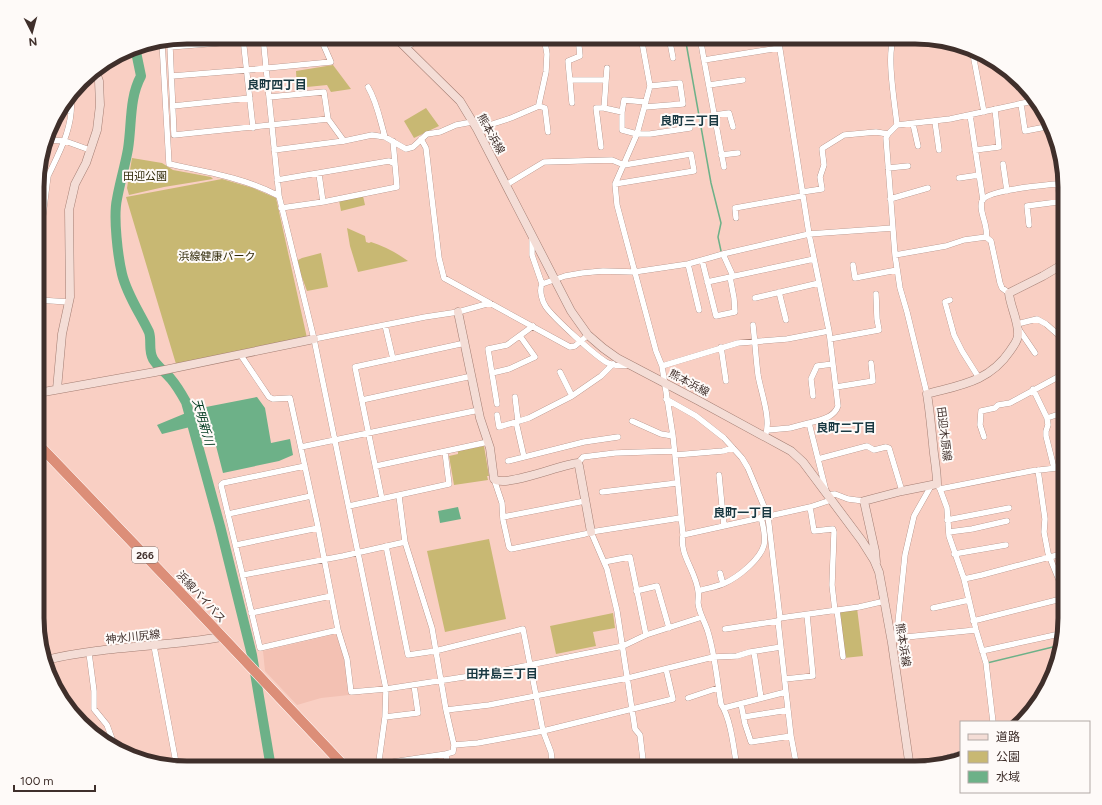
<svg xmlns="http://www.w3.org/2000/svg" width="1102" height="805" font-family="Figtree,'Noto Sans JP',sans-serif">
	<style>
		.built { fill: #f3c1b3 }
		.green { fill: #c8b873 }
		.water { fill: #6db188 }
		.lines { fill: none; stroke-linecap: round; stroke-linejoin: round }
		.stream { stroke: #6db188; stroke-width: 1.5 }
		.river { stroke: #6db188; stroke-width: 10 }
		.street-casing { stroke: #a47e73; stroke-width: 6 }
		.secondary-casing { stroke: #a47e73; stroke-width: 9 }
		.highway-casing { stroke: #fff; stroke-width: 11 }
		.street { stroke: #fff; stroke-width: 5.5 }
		.secondary { stroke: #f4ddd6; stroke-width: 8 }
		.highway { stroke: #dc8e78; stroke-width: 10 }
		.labels { text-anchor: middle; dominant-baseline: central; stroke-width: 4; stroke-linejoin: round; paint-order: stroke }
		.shield { fill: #fefaf8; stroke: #786c68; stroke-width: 1 }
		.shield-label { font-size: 10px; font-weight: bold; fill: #3f2f2b }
		.street-label { font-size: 11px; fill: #3f2f2b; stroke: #fefaf8 }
		.park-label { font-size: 11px; fill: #312a09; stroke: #fefaf8 }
		.neighbourhood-label { font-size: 12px; font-weight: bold; fill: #1a3942; stroke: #fefaf8 }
		.water-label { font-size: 12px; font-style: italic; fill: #00391e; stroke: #fefaf8 }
		.rim { fill: none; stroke: #3f2f2b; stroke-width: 5 }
	</style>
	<rect width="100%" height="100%" fill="#f9cfc3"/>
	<path class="built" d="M 336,634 L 345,661 L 349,695 L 321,698 L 297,705 L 265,671 L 263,651 Z"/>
	<path class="green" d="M 333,65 L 351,89 L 331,92 L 327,85 L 297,88 L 296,71 Z
		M 426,108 L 439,126 L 414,138 L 404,121 Z
		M 132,158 L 162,163 L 173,170 L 211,177 L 213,179 L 164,187 L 129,195 L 127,188 Z
		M 222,179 L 253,188 L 276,198 L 307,338 L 176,364 L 126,197 Z
		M 363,196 L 365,205 L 341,211 L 339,200 Z
		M 347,228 L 365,236 L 366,242 L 369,243 L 371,242 C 384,246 397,253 408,261 L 358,272 L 350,246 Z
		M 321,253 L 328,287 L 307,291 L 296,261 L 302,258 Z
		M 484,446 L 489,476 L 487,476 L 488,480 L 454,485 L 449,456 L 458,454 L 458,451 Z
		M 489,539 L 506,619 L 445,632 L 427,551 Z
		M 857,608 L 863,656 L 844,658 L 838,611 Z
		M 613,613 L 615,628 L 593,632 L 596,646 L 556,654 L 550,626 Z"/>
	<path class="water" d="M 257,397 L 265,408 L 271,443 L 290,439 L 293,455 L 279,461 L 223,473 L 206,407 Z
		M 186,413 L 190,427 L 162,434 L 157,425 Z
		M 458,507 L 461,519 L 440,523 L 438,511 Z"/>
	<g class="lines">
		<path class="stream" d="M 685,37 L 711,183 L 721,223 L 718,237 L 721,251
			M 987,663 L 1061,645"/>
		<path class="river" d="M 135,47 L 141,76 C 129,98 132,124 128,149 C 125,166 120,182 117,199 C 113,217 118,257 122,274 C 127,295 140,313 149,332 C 152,341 148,350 153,359 C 157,366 165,372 171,379 C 177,386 181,393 186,402 L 220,526 L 252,655 L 271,768"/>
		<defs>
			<path id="street" d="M 263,37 L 279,196
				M 626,37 L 629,39 L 641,37
				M 641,37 L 650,86 L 637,134 L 615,184 L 617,205 L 626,239 L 656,351 L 662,366 L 673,436 L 683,535 C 679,555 696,571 698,591 C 699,595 698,599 698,603 C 699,613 705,622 708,632 C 715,655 717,680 721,704 C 731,719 734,750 737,768
				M 669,37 L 673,58
				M 778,37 L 809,234 L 829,331 L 838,406 C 834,418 820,420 809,423 L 827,495 L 835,494 L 848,499 L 864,501
				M 894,37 C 886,55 895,104 897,125
				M 243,38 L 253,128
				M 263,38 L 273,37
				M 244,41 L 170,47 L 174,135 L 328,119 L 344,141
				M 162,42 L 169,164 C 207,172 245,178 279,196 L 314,339 L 386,689 L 385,717 L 378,768
				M 701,43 L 704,60
				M 406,47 L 417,41 L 429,37
				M 972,49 L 984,112
				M 172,76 L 247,70 L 331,62 L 320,37
				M 570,80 L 606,80
				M 709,85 L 743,80
				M 368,87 C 377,102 380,120 385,137
				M 269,97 L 324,92 L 328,119
				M 572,103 L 568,61 L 580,56 L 578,37
				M 1021,104 L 1025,131 L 1051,126
				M 173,106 L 250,98
				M 539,106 L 545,108 L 548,132
				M 645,107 L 683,104 L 680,83 L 650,86
				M 604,108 L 622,112 L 622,130 L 637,134 L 650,134 L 690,128
				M 61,110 L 71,111
				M 622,112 L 624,100 L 646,102
				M 714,115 L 729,113 L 733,127
				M 970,115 L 983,200
				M 935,122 L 939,150
				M 913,124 L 918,146
				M 477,129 L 511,118 L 539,106 L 539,104 L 546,72 L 547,54 L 544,37
				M 421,139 L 426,148 L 439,258 L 444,278 L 570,347 L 575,346 L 588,335
				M 47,140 L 65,141 L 90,150
				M 601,147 L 596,108 L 604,108 L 607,68
				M 274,150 L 344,141 L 372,135 L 385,137 L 406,149 L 413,147 L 427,134 L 440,132 L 456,125 L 472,122
				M 975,150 L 999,147 L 995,109
				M 721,155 L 738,153
				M 1003,164 L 1007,191
				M 724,167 L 704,60 L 779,48
				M 888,168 L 908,166
				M 319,174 L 323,202
				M 38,176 L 48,176 C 60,151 74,126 71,97
				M 48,176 L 39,248 L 38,300 L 69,302
				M 959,178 L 979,175
				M 277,180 L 389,161 L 395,164
				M 1058,184 L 1060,202
				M 506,185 L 544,162 L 612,160 L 624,165 L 691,154 L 694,171 L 615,184
				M 802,192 L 822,189 L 820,177 L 824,165 L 822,149 L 823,148 L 844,135 L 876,132 L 888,134
				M 890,199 L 928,188
				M 281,208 L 323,202 L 397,187 L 393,141
				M 736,218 L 735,208 L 802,196
				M 1029,225 L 1027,206 L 1065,201
				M 532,236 L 532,255 L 542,284 C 539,291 542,301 546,307 C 554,318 596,357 608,363 C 615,366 622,366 629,365
				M 986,237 C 989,226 978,211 982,201 C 986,189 1051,185 1065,183
				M 723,254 L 733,276
				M 895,255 L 946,246 L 964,240 L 986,237 L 991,241 L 1000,283 L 1002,288 L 1009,293
				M 702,260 L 716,316 L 735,312 L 734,298 L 730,277
				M 688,264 L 699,310
				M 853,265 L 855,278 L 897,270
				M 707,282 L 814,259
				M 542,284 L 565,276 L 582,273 L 603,271 L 634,272 L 688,264 L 723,254 L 809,234 L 893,228
				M 779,292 L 786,320
				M 755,298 L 819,283
				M 950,300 L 945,302 L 954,335 L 962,351 L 979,378
				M 1017,324 L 1037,319 L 1046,324 L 1063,339 L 1065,337
				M 385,325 L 393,359
				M 753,325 C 755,342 756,359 758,375 C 761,393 772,420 765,437
				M 1018,328 L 1035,353
				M 314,339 L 425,317 L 458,312 L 490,303
				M 830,339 L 879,330 L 877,319 L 876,294
				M 721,347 L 726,381
				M 240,354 L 269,397 L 273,399 L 290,398 L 317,522 L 338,630 L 347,659 L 351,692 L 386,689 L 490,673 L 623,646 L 646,635 L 702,617
				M 662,366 L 738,343 L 787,339 L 829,331
				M 560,372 L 572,396
				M 492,373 L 509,369 L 535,357 L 520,336
				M 836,387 L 873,381 L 871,363
				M 1033,389 L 1047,418 L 1048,425 L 1046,431 L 1046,436 L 1054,468
				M 927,394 L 907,312 L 900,288 L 895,255 L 886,138 L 888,134 L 897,125 L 950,119 L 1033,101
				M 813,396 L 811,379 L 817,366 L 833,364
				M 515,397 L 518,421
				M 666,399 L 696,416 L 724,438 L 742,458 L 748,468 L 768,516 L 780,618 L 859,607 L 885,601
				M 362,400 L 472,376
				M 497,404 L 488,349 L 507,345 L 533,326
				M 497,415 L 499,427 L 529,418 L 572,396 L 601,376 L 613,364
				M 1047,418 L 1065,412
				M 632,421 L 661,434 L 673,436
				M 516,422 L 524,457
				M 768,430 L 790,428 L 809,423
				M 984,437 L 980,425 L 981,411 L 995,408 L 998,405 L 1010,403 L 1058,377 L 1065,376
				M 301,447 L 479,410
				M 675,455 L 723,451 L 733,448
				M 818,459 L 867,446 L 874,450 L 886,447 L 889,448 L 902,491
				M 508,461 L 584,442 L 618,437
				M 578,463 L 583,457 L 615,453 L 674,451
				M 305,466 L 223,483 L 221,485 L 260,648 L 338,630
				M 376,466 L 488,442
				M 1038,470 L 1045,519 L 1044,532 L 1048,553 L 1065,595
				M 719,475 L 724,526
				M 494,479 L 502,503 L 503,520 L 509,547 L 511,549 L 585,534 L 591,532
				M 937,484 L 940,489 L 947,508 L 949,536 L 964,579 L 976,630 L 986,663 L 993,722
				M 940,489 L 1031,471 L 1065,467
				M 602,492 L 677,483
				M 399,496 L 405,542 L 432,628 L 446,710 L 454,745 L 453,752 L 446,754 L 447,768
				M 382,499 L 355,367 L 465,343
				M 349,506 L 449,484 L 445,452
				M 810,507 L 814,531 L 833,529 L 834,532 L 832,585 L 835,611
				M 228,514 L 311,496
				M 503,517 L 585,501
				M 947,520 L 1009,508
				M 949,532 L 972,529 L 1007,521
				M 683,535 L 810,507 L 831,500
				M 236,545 L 318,528
				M 386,546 L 408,655 L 435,651 L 523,629 L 543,731 L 551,752 L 553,768
				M 954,554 L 1006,545
				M 604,562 L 630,557 L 646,635
				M 720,573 L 723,584
				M 243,575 L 343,556 L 405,542
				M 964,579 L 982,575 L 1065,553
				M 636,591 L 657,586 L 669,628
				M 698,591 C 707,588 717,587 725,583 C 738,577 760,560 764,545 C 766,536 763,526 761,517
				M 933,608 L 969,600
				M 837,610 L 843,657
				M 251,613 L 331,596
				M 780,618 L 778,621 L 791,736 L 797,768
				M 973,621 L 1065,598
				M 725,629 L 778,621
				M 896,638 L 976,630
				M 892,643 L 896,638 L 897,632 L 905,555 L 914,516 L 931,486
				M 154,646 L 177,768
				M 982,651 L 1064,633
				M 754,652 L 761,698
				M 89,653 L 94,691 L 94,709 L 107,725 L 115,747
				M 785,679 L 813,676 L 807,615
				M 688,698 L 718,688
				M 741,704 L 745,724 L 751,742 L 791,736
				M 724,708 L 786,692
				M 446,710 L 489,705 L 628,678 L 713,657 L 737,656 L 750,652 L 781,647
				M 385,717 L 418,713 L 414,685
				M 744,717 L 788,710
				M 454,745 L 478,743 L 543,731 L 673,699 L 666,669
				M 379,764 L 446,754
				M 644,768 L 640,735 L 635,729 L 617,611 L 607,569 L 591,532 L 680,518
				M 912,768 L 961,754"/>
			<path id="secondary" d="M 395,37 L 460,101 L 477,129 L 571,311 L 588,335 L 603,348 L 617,358 L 699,401 L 791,451 L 803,462 L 862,541 L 874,560 L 879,572 L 892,643 L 910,768
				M 458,312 L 480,418 L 490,448 L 494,479 C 505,488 562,464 578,463 L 579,466 L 591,532
				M 57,389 L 62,334 L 70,297 L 69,210 L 75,184 L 86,163 L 97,130 L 100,105 L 99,81 L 95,70
				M 38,393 L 155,372 L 314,339
				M 876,562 L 875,551 L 864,501 L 902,491 L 937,484 C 937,470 934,458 933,444 C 931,426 930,412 927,394 C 960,385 989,382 1010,351 C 1013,346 1018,341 1018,335 C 1019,322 1010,306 1009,293 L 1043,276 L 1065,263
				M 46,660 C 103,646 164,647 222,637"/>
			<path id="highway" d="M 38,444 L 181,593 L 346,768"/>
		</defs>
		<use href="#street" class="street-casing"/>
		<use href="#secondary" class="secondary-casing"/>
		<use href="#highway" class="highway-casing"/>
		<use href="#street" class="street"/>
		<use href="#secondary" class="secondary"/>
		<use href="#highway" class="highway"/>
	</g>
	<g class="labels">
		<rect class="shield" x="132" y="547" width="26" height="16" rx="3"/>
		<g class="shield-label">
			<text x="145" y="555">266</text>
		</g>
		<g class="street-label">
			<text transform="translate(491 134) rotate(61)">熊本浜線</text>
			<text transform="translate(689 383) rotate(28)">熊本浜線</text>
			<text transform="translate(944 434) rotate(83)">田迎木原線</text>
			<text transform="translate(201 597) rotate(47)">浜線バイパス</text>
			<text transform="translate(133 637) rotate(-6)">神水川尻線</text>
			<text transform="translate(903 645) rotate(81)">熊本浜線</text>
		</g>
		<g class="park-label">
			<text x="145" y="176">田迎公園</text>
			<text x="217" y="256">浜線健康パーク</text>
		</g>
		<g class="neighbourhood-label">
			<text x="277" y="85">良町四丁目</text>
			<text x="690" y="121">良町三丁目</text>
			<text x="846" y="428">良町二丁目</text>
			<text x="743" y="513">良町一丁目</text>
			<text x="502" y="674">田井島三丁目</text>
		</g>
		<g class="water-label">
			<text transform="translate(203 422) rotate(74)">天明新川</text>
		</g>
	</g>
	<path d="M0 0H1102V805H0ZM187 44H915A143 143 0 0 1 1058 187V618A143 143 0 0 1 915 761H187A143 143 0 0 1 44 618V187A143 143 0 0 1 187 44Z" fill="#fefaf8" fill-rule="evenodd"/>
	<path class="rim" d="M187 44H915A143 143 0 0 1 1058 187V618A143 143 0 0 1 915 761H187A143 143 0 0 1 44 618V187A143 143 0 0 1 187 44Z"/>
	<rect x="960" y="721" width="130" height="72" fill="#fefaf8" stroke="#b2a9a6"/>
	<rect x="968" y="734" width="20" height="6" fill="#f4ddd6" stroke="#b2a9a6"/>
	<text x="996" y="741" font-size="12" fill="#3f2f2b">道路</text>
	<rect x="968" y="751" width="20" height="12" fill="#c8b873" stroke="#b2a9a6"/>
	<text x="996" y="761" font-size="12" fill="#3f2f2b">公園</text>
	<rect x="968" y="771" width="20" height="12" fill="#6db188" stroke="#b2a9a6"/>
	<text x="996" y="781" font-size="12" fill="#3f2f2b">水域</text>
	<g transform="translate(32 32) rotate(174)" stroke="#fefaf8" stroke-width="3" paint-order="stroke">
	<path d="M0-3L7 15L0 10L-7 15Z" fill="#3f2f2b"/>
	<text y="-6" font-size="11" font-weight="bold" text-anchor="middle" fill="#3f2f2b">N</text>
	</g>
	<path d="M14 785v6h81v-6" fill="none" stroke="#3f2f2b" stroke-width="2"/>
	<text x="20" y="785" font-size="12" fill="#3f2f2b" stroke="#fefaf8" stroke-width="3" paint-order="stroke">100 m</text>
</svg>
